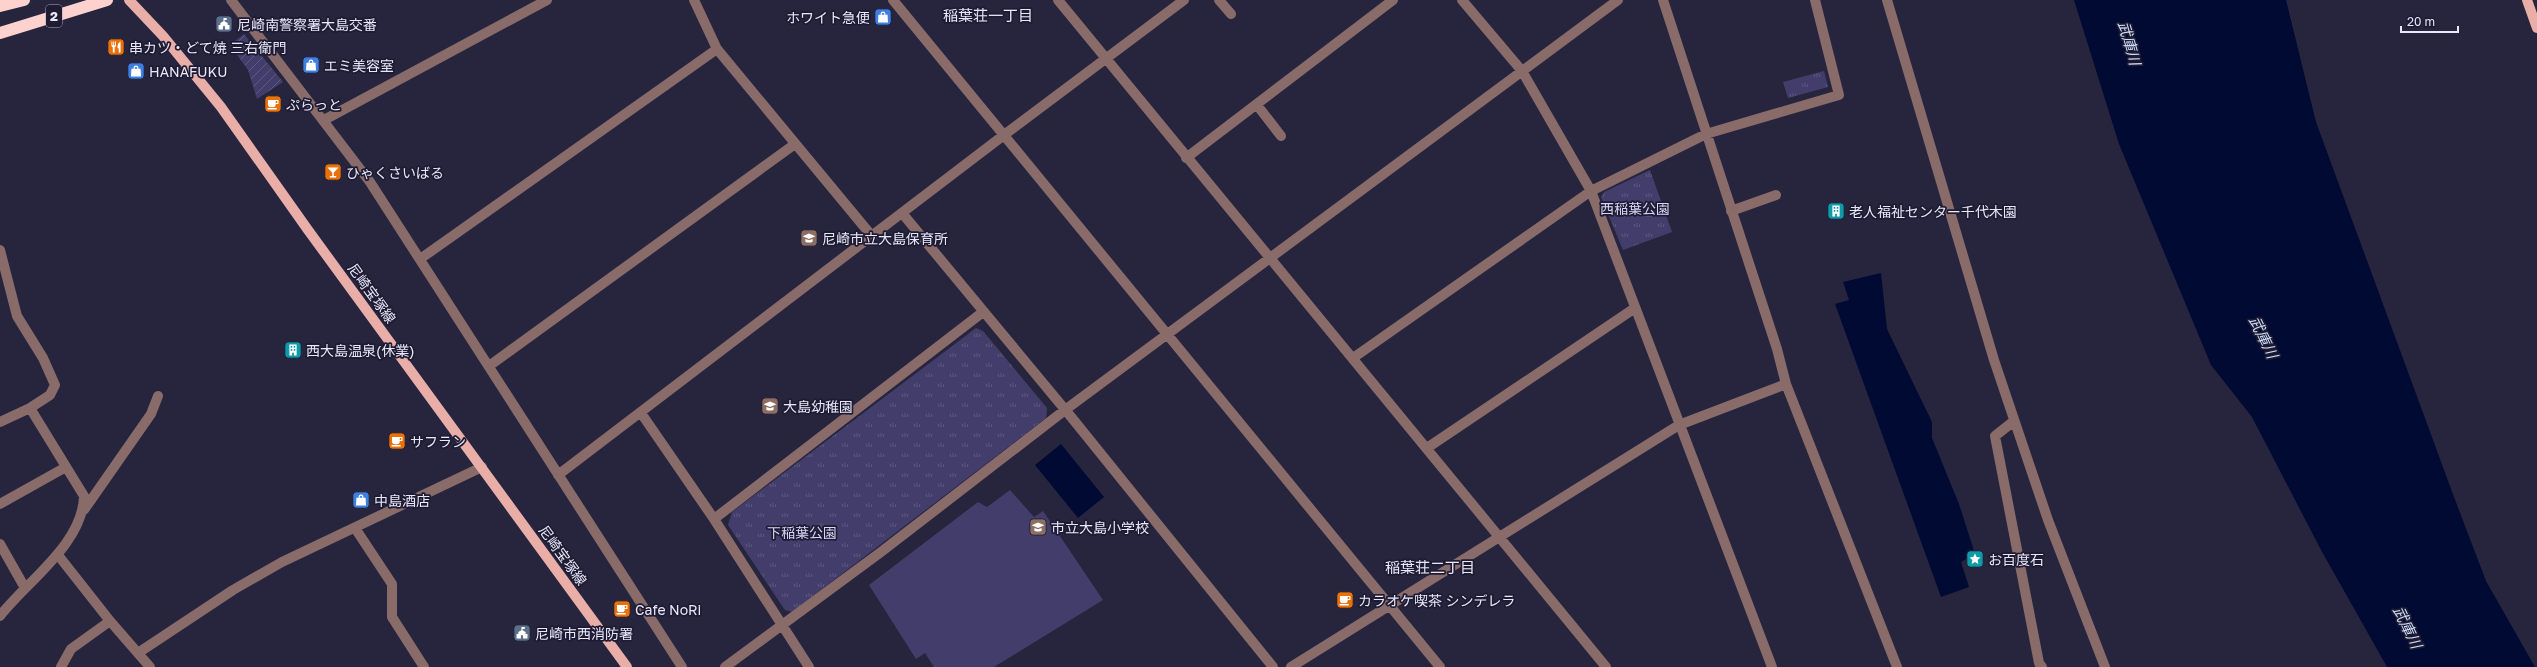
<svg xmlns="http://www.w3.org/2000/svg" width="2537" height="667" font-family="'Golos Text','Noto Sans JP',sans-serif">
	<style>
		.grass { fill: url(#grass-tufts) }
		.garden { fill: url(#garden-furrows) }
		.pitch { fill: #423d6a }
		.water { fill: #000a33 }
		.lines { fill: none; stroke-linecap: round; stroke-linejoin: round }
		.minor { stroke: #896b69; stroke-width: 10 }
		.major { stroke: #eaaea9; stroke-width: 10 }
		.highway { stroke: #fdd1cd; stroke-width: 12 }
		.labels { text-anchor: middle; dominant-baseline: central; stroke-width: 3.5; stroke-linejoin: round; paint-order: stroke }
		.shield { fill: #1e1b33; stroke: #acaabe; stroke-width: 1 }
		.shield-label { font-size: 13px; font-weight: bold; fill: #e9e8f9 }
		.poi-label { font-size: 14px; fill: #e9e8f9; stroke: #1e1b33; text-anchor: start }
		.park-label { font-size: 14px; fill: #d6d5f6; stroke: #1e1b33 }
		.street-label { font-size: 14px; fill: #e9e8f9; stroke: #1e1b33 }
		.neighbourhood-label { font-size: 15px; fill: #e9e8f9; stroke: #1e1b33 }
		.water-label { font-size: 15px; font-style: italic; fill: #cddefc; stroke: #1e1b33 }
	</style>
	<defs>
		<pattern id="grass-tufts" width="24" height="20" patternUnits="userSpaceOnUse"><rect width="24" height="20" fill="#423d6a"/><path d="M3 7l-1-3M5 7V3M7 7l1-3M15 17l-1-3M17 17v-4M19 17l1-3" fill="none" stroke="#5d5980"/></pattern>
		<pattern id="garden-furrows" width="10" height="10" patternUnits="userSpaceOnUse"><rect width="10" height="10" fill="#423d6a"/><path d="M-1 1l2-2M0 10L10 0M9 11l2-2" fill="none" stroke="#5d5980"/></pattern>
	</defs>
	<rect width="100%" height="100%" fill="#27253e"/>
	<path class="grass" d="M 1824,71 L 1828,87 L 1788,98 L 1783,82 Z
		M 1650,170 L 1672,232 L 1623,250 L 1601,197 L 1604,192 Z
		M 976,328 L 983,331 L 1047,408 L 1046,418 L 792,612 L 785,610 L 728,525 L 732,512 Z"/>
	<path class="garden" d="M 244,34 L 283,82 L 257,99 L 248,70 L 230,45 Z"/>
	<path class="pitch" d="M 1010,490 L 1034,517 L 1043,511 L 1103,600 L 994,667 L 934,667 L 925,653 L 916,659 L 869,585 L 978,502 L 987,507 Z"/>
	<path class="water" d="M 2074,0 L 2286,0 L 2316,122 L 2454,497 L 2486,581 L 2535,667 L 2387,667 L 2321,550 L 2252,417 L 2211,365 L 2119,144 Z
		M 1881,273 L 1887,329 L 1932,422 L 1932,438 L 1959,504 L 1975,554 L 1961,562 L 1969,587 L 1941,597 L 1835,304 L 1849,300 L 1843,282 Z
		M 1061,444 L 1104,497 L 1078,518 L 1035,465 Z"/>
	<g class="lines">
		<path class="minor" d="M 231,0 L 370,182 L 682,667
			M 694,0 L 717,49 L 871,235
			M 893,0 L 1440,667
			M 1058,0 L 1606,667
			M 1219,0 L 1231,14
			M 1462,0 L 1522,71 L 1591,191 L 1772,667
			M 1663,0 L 1777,349 L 1786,384 L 1897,667
			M 1887,0 L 1994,360 L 2048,520 L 2105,667
			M 1257,105 L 1281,136
			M 324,120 L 547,0
			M 1186,158 L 1393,0
			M 1731,211 L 1776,195
			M 902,213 L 1072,418 L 1273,667
			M 0,250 L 17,316 L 43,358 L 55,385 L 50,395 L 30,408 L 84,496 C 83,544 27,581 0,616
			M 420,259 L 717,49
			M 1353,358 L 1591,191 L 1706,134 L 1839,95 L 1815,0
			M 489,366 L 795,144
			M 641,413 L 714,519 L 809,667
			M 2014,421 L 1995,436 L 2039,663 L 2042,667
			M 0,422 L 30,408
			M 1427,448 L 1635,308
			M 558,475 L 1004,135 L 1184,0
			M 0,504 L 66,467
			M 84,510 L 151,414 L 158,396
			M 714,519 L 983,312
			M 355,528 L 392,584 L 392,617 L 424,667
			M 0,544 L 25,588
			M 58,555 L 110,621
			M 138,653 L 233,590 L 282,562 L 482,467
			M 61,667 L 71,649 L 110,621 L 150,667
			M 725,667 L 881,552 L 1065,410 L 1618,0
			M 1291,667 L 1679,425 L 1786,384"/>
		<path class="major" d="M 129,0 L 163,36 L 221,107 L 308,230 L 627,667
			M 2527,0 L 2537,28"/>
		<path class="highway" d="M 0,6 L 24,0
			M 0,33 L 107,0"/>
	</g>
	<defs>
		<symbol id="shop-square" viewBox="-11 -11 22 22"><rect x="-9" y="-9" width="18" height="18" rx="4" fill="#3f7fe0" stroke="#1e1b33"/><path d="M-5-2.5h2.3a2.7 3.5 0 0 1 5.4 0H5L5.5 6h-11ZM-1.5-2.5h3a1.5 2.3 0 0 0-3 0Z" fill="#fff"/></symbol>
		<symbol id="civic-square" viewBox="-11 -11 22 22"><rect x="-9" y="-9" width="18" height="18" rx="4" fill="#5c6f8a" stroke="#1e1b33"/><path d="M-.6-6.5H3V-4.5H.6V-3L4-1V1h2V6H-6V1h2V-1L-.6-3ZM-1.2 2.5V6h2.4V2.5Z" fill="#fff"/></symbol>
		<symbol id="restaurant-square" viewBox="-11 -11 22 22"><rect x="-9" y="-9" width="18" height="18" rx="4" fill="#e8710a" stroke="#1e1b33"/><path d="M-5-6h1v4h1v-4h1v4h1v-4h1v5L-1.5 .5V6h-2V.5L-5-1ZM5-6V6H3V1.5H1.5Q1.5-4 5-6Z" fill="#fff"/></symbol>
		<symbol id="cafe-square" viewBox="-11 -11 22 22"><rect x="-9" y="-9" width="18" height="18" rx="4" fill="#e8710a" stroke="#1e1b33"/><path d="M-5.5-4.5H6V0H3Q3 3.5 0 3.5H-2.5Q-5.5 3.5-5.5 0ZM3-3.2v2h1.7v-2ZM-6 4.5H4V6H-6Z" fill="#fff"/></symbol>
		<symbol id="bar-square" viewBox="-11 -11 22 22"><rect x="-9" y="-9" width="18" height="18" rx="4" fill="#e8710a" stroke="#1e1b33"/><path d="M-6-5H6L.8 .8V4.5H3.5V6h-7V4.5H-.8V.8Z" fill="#fff"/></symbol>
		<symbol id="building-square" viewBox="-11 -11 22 22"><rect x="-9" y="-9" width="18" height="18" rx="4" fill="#0f9aa8" stroke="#1e1b33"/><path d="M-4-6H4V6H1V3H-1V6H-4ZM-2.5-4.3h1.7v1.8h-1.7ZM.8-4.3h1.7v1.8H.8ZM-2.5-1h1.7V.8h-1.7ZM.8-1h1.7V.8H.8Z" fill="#fff"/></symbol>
		<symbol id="school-square" viewBox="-11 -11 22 22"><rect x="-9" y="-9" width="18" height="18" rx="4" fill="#8d6e63" stroke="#1e1b33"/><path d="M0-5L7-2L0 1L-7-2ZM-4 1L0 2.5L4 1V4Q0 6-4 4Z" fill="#fff"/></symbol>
		<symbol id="sight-square" viewBox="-11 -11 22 22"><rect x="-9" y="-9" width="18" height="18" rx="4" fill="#0f9aa8" stroke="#1e1b33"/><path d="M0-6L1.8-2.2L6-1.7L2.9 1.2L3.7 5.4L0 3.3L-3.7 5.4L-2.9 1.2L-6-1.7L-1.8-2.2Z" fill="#fff"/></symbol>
	</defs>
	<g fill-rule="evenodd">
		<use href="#shop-square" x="873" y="7" width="20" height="20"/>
		<use href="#civic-square" x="214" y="14" width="20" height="20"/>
		<use href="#restaurant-square" x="106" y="37" width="20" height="20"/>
		<use href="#shop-square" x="301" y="55" width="20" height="20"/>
		<use href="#shop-square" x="126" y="61" width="20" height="20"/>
		<use href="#cafe-square" x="263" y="94" width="20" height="20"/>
		<use href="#bar-square" x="323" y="162" width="20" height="20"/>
		<use href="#building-square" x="1826" y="201" width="20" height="20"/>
		<use href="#school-square" x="799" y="228" width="20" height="20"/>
		<use href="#building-square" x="283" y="340" width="20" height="20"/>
		<use href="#school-square" x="760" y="396" width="20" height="20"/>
		<use href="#cafe-square" x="387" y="431" width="20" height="20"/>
		<use href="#shop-square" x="351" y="490" width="20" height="20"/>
		<use href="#school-square" x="1028" y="517" width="20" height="20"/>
		<use href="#sight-square" x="1965" y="549" width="20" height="20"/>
		<use href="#cafe-square" x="1335" y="590" width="20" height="20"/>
		<use href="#cafe-square" x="612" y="599" width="20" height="20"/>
		<use href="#civic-square" x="512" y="623" width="20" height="20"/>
	</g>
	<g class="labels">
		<rect class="shield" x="46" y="5" width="16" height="22" rx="3"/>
		<g class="shield-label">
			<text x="54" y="16">2</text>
		</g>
		<g class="poi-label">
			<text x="870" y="17" text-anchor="end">ホワイト急便</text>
			<text x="237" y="24">尼崎南警察署大島交番</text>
			<text x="129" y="47">串カツ・どて焼 三右衛門</text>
			<text x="324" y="65">エミ美容室</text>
			<text x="149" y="71">HANAFUKU</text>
			<text x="286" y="104">ぷらっと</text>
			<text x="346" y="172">ひゃくさいばる</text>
			<text x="1849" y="211">老人福祉センター千代木園</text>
			<text x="822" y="238">尼崎市立大島保育所</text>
			<text x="306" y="350">西大島温泉(休業)</text>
			<text x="783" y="406">大島幼稚園</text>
			<text x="410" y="441">サフラン</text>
			<text x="374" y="500">中島酒店</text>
			<text x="1051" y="527">市立大島小学校</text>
			<text x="1988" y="559">お百度石</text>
			<text x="1358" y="600">カラオケ喫茶 シンデレラ</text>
			<text x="635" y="609">Cafe NoRi</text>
			<text x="535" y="633">尼崎市西消防署</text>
		</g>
		<g class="park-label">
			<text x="1635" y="208">西稲葉公園</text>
			<text x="802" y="532">下稲葉公園</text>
		</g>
		<g class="street-label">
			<text transform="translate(372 293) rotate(54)">尼崎宝塚線</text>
			<text transform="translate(563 555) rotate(54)">尼崎宝塚線</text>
		</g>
		<g class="neighbourhood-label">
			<text x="988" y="15">稲葉荘一丁目</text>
			<text x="1430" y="567">稲葉荘二丁目</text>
		</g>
		<g class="water-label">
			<text transform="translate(2130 43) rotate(74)">武庫川</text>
			<text transform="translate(2264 337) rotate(64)">武庫川</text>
			<text transform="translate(2408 627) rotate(64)">武庫川</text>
		</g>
	</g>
	<path d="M2401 26v6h57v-6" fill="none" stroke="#e9e8f9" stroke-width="2"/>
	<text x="2407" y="26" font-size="12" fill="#e9e8f9" stroke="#1e1b33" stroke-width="3" paint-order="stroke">20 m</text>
</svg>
